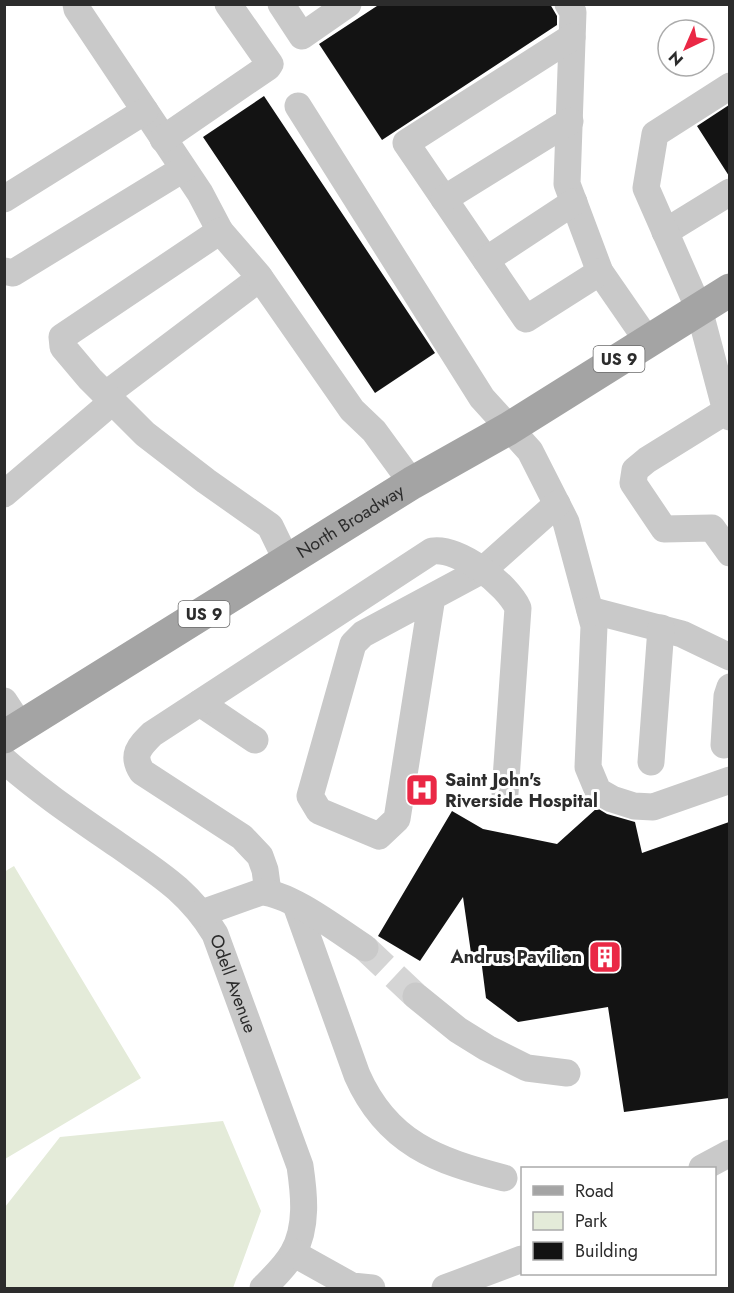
<svg xmlns="http://www.w3.org/2000/svg" width="734" height="1293" font-family="Jost,sans-serif">
	<style>
		.green { fill: #e4ebd9 }
		.building { fill: #131313 }
		.lines { fill: none; stroke-linecap: round; stroke-linejoin: round }
		.minor-tunnel { stroke: #d5d5d5; stroke-width: 27; stroke-dasharray: 27 14; stroke-linecap: butt }
		.minor { stroke: #c9c9c9; stroke-width: 27 }
		.major { stroke: #a4a4a4; stroke-width: 33 }
		.labels { text-anchor: middle; dominant-baseline: central; stroke-width: 6; stroke-linejoin: round; paint-order: stroke }
		.shield { fill: #fff; stroke: #6b6b6b; stroke-width: 1.5 }
		.shield-label { font-size: 16px; font-weight: bold; fill: #2c2c2c }
		.street-label { font-size: 18px; fill: #2c2c2c; stroke: #fff }
		.poi-label { font-size: 18px; font-weight: bold; fill: #2c2c2c; stroke: #fff; text-anchor: start }
	</style>
	<rect width="100%" height="100%" fill="#fff"/>
	<path class="green" d="M 14,866 L 141,1078 L 5,1159 L 4,872 Z
		M 223,1121 L 261,1211 L 233,1288 L 5,1288 L 5,1207 L 60,1137 Z"/>
	<path class="building" d="M 380,4 L 550,4 L 557,16 L 557,25 L 382,140 L 319,44 Z
		M 264,96 L 435,353 L 375,393 L 203,137 Z
		M 729,105 L 729,176 L 697,126 Z
		M 597,808 L 607,814 L 635,822 L 642,853 L 729,822 L 729,1098 L 624,1112 L 608,1007 L 518,1022 L 486,998 L 480,951 L 471,953 L 463,897 L 420,961 L 378,936 L 452,811 L 483,829 L 557,844 Z"/>
	<g class="lines">
		<path class="minor-tunnel" d="M 365,948 L 416,996"/>
		<g class="minor">
			<path d="M 76,4 L 77,9 L 200,193 L 220,231"/>
			<path d="M 281,4 L 302,36 L 348,4"/>
			<path d="M 568,4 L 573,12 L 567,184 L 600,272 L 647,340"/>
			<path d="M 572,37 L 406,143 L 526,319 L 600,272"/>
			<path d="M 298,106 L 482,398 L 530,451 L 566,522 L 594,626 L 588,767 L 598,791 L 612,799 L 634,806 L 653,807 L 730,780"/>
			<path d="M 163,139 L 268,67 L 270,64 L 228,4"/>
			<path d="M 4,199 L 145,111"/>
			<path d="M 444,199 L 570,121"/>
			<path d="M 665,232 L 730,192"/>
			<path d="M 486,260 L 574,202"/>
			<path d="M 4,271 L 13,273 L 183,169"/>
			<path d="M 105,395 L 260,278"/>
			<path d="M 726,411 L 699,309 L 646,188 L 655,134 L 730,86"/>
			<path d="M 730,417 L 726,411 L 647,460 L 635,470 L 633,483 L 664,529 L 712,528 L 730,553"/>
			<path d="M 4,494 L 112,402"/>
			<path d="M 287,561 L 270,526 L 206,481 L 145,434 L 90,379 L 63,347 L 62,337 L 220,231 L 258,275 L 352,410 L 374,431 L 412,483"/>
			<path d="M 432,597 L 397,819 L 379,836 L 319,811 L 310,796 L 353,644 L 363,634 L 484,569 L 557,504"/>
			<path d="M 590,610 L 682,634 L 730,657"/>
			<path d="M 4,701 L 21,727"/>
			<path d="M 200,703 L 255,740"/>
			<path d="M 724,745 L 727,696 L 730,687"/>
			<path id="s1" d="M 4,760 C 40,792 79,818 118,845 C 158,873 189,891 215,934 L 300,1166 C 304,1193 308,1227 293,1253 C 286,1266 273,1278 263,1288"/>
			<path d="M 651,762 L 661,628"/>
			<path d="M 268,892 L 265,870 L 260,856 L 242,837 L 142,772 C 131,755 139,747 152,734 L 432,551 C 459,547 507,584 518,608 L 505,793"/>
			<path d="M 296,905 L 357,1075 C 387,1143 437,1161 504,1178"/>
			<path d="M 202,913 L 261,892 C 290,893 340,932 365,948"/>
			<path d="M 416,996 L 458,1030 L 487,1048 L 527,1068 L 567,1073"/>
			<path d="M 702,1168 L 730,1153"/>
			<path d="M 294,1252 L 300,1257 L 352,1286 L 372,1288"/>
			<path d="M 445,1288 L 522,1259"/>
		</g>
		<path class="major" id="s2" d="M 4,737 L 412,483 L 508,429 L 730,290"/>
	</g>
	<defs>
		<symbol id="hospital-square" viewBox="-11 -11 22 22"><rect x="-9" y="-9" width="18" height="18" rx="4" fill="#ea2845" stroke="#fff"/><path d="M-5-5h3v3.5h4V-5h3V5h-3V1.5h-4V5h-3Z" fill="#fff"/></symbol>
		<symbol id="building-square" viewBox="-11 -11 22 22"><rect x="-9" y="-9" width="18" height="18" rx="4" fill="#ea2845" stroke="#fff"/><path d="M-4-6H4V6H1V3H-1V6H-4ZM-2.5-4.3h1.7v1.8h-1.7ZM.8-4.3h1.7v1.8H.8ZM-2.5-1h1.7V.8h-1.7ZM.8-1h1.7V.8H.8Z" fill="#fff"/></symbol>
	</defs>
	<g fill-rule="evenodd">
		<use href="#hospital-square" x="403" y="771" width="38" height="38"/>
		<use href="#building-square" x="586" y="938" width="38" height="38"/>
	</g>
	<g class="labels">
		<g class="shield">
			<rect x="593.5" y="346" width="51" height="26" rx="4.5"/>
			<rect x="178.5" y="601" width="51" height="26" rx="4.5"/>
		</g>
		<g class="shield-label">
			<text x="619" y="359">US 9</text>
			<text x="204" y="614">US 9</text>
		</g>
		<g class="street-label">
			<text stroke="none"><textPath href="#s2" startOffset="408">North Broadway</textPath></text>
			<text stroke="none"><textPath href="#s1" startOffset="328">Odell Avenue</textPath></text>
		</g>
		<g class="poi-label">
			<text x="445" y="780">Saint John's<tspan x="445" dy="21">Riverside Hospital</tspan></text>
			<text x="582" y="957" text-anchor="end">Andrus Pavilion</text>
		</g>
	</g>
	<rect width="734" height="1293" fill="none" stroke="#2c2c2c" stroke-width="12"/>
	<rect x="521" y="1167" width="195" height="108" fill="#ffffff" stroke="#ababab" stroke-width="1.5"/>
	<rect x="533" y="1186" width="30" height="9" fill="#a4a4a4" stroke="#ababab" stroke-width="1.5"/>
	<text x="575" y="1197" font-size="18" fill="#2c2c2c">Road</text>
	<rect x="533" y="1212" width="30" height="18" fill="#e4ebd9" stroke="#ababab" stroke-width="1.5"/>
	<text x="575" y="1227" font-size="18" fill="#2c2c2c">Park</text>
	<rect x="533" y="1242" width="30" height="18" fill="#131313" stroke="#ababab" stroke-width="1.5"/>
	<text x="575" y="1257" font-size="18" fill="#2c2c2c">Building</text>
	<g transform="translate(686 48) rotate(224)"><circle r="28" fill="#ffffff" stroke="#ababab" stroke-width="1.5"/>
	<path d="M0-4.5L10 22L0 15L-10 22Z" fill="#ea2845"/>
	<text y="-9" font-size="16" font-weight="bold" text-anchor="middle" fill="#2c2c2c">N</text>
	</g>
</svg>
